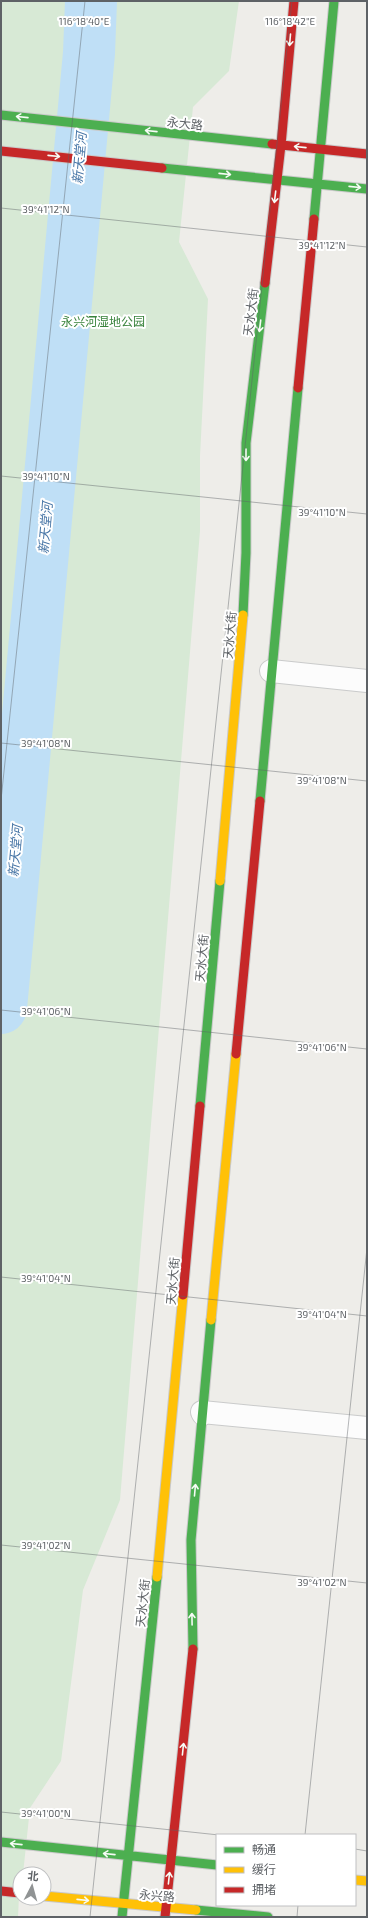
<svg xmlns="http://www.w3.org/2000/svg" width="368" height="1918" font-family="'Exo 2','Noto Sans SC',sans-serif">
	<style>
		.green { fill: #d7e9d5 }
		.lines { fill: none; stroke-linecap: round; stroke-linejoin: round }
		.river { stroke: #bfdff6; stroke-width: 52 }
		.street-casing { stroke: #cacbcb; stroke-width: 24 }
		.fast-casing { stroke: #c9c9c9; stroke-width: 11 }
		.slow-casing { stroke: #c9c9c9; stroke-width: 11 }
		.jam-casing { stroke: #c9c9c9; stroke-width: 11 }
		.street { stroke: #fcfcfc; stroke-width: 22 }
		.fast { stroke: #4caf50; stroke-width: 9 }
		.slow { stroke: #ffc107; stroke-width: 9 }
		.jam { stroke: #c62828; stroke-width: 9 }
		.oneway { stroke: #f6fbf6 }
		.ticks { fill: none; stroke: #5e6266; stroke-width: 1; stroke-opacity: 0.45 }
		.labels { text-anchor: middle; dominant-baseline: central; stroke-width: 4; stroke-linejoin: round; paint-order: stroke }
		.street-label { font-size: 12px; fill: #5e6266; stroke: #fff }
		.park-label { font-size: 12px; fill: #39833c; stroke: #fff }
		.water-label { font-size: 13px; font-style: italic; fill: #4574a5; stroke: #fff }
		.ticks-label { font-size: 10px; text-anchor: middle; fill: #5e6266; stroke: #fff; stroke-width: 4; stroke-linejoin: round; paint-order: stroke }
	</style>
	<rect width="100%" height="100%" fill="#eeede9"/>
	<path class="green" d="M 1,1 L 239,1 L 229,71 L 193,107 L 179,242 L 208,299 L 200,456 L 200,531 L 120,1500 L 83,1590 L 61,1761 L 30,1808 L 23,1874 L 20,1874 L 18,1917 L 1,1917 Z"/>
	<g class="lines">
		<path class="river" d="M 1,1008 L 89,53 L 91,1"/>
		<defs>
			<path id="street" d="M 271,671 L 367,681
				M 203,1414 L 202,1412 L 367,1428"/>
			<path id="fast" d="M 1,115 L 272,144
				M 162,168 L 367,189
				M 314,219 L 334,1
				M 243,615 L 246,553 L 246,443 L 265,283
				M 260,801 L 298,388
				M 200,1106 L 220,881
				M 193,1649 L 191,1540 L 211,1320
				M 1,1842 L 217,1865
				M 196,1910 L 268,1917
				M 122,1917 L 157,1577"/>
			<path id="slow" d="M 220,881 L 243,615
				M 211,1320 L 236,1054
				M 157,1577 L 183,1295
				M 355,1880 L 367,1881
				M 44,1896 L 196,1910"/>
			<path id="jam" d="M 272,144 L 367,154
				M 1,151 L 162,168
				M 265,283 L 281,145 L 294,1
				M 298,388 L 314,219
				M 236,1054 L 260,801
				M 183,1295 L 200,1106
				M 1,1891 L 20,1893
				M 165,1917 L 193,1649"/>
		</defs>
		<use href="#street" class="street-casing"/>
		<use href="#fast" class="fast-casing"/>
		<use href="#slow" class="slow-casing"/>
		<use href="#jam" class="jam-casing"/>
		<use href="#street" class="street"/>
		<use href="#fast" class="fast"/>
		<use href="#slow" class="slow"/>
		<use href="#jam" class="jam"/>
	</g>
	<defs><path id="oneway-shaft" d="M-6 0H5M1.5-3L5.5 0L1.5 3" fill="none" stroke-width="1.6" stroke-linecap="round" stroke-linejoin="round"/></defs>
	<g class="oneway">
		<use href="#oneway-shaft" transform="translate(290 40) rotate(95)"/>
		<use href="#oneway-shaft" transform="translate(22 117) rotate(-174)"/>
		<use href="#oneway-shaft" transform="translate(151 131) rotate(-174)"/>
		<use href="#oneway-shaft" transform="translate(300 147) rotate(-174)"/>
		<use href="#oneway-shaft" transform="translate(54 156) rotate(6)"/>
		<use href="#oneway-shaft" transform="translate(225 174) rotate(6)"/>
		<use href="#oneway-shaft" transform="translate(355 187) rotate(6)"/>
		<use href="#oneway-shaft" transform="translate(275 197) rotate(97)"/>
		<use href="#oneway-shaft" transform="translate(260 326) rotate(97)"/>
		<use href="#oneway-shaft" transform="translate(246 455) rotate(90)"/>
		<use href="#oneway-shaft" transform="translate(195 1490) rotate(-85)"/>
		<use href="#oneway-shaft" transform="translate(192 1619) rotate(-91)"/>
		<use href="#oneway-shaft" transform="translate(183 1749) rotate(-84)"/>
		<use href="#oneway-shaft" transform="translate(16 1844) rotate(-174)"/>
		<use href="#oneway-shaft" transform="translate(109 1854) rotate(-174)"/>
		<use href="#oneway-shaft" transform="translate(169 1878) rotate(-84)"/>
		<use href="#oneway-shaft" transform="translate(83 1900) rotate(6)"/>
	</g>
	<path class="ticks" d="M 1,208 L 367,247M 1,476 L 367,514M 1,743 L 367,781M 1,800 L 85,1M 1,1010 L 367,1049M 1,1277 L 367,1316M 1,1545 L 367,1583M 1,1812 L 219,1835M 305,1835 L 367,1248M 355,1849 L 367,1851M 90,1917 L 292,1M 297,1917 L 298,1905"/>
	<g class="labels">
		<g class="street-label">
			<text transform="translate(185 123) rotate(6)">永大路</text>
			<text transform="translate(250 312) rotate(-83)">天水大街</text>
			<text transform="translate(229 635) rotate(-85)">天水大街</text>
			<text transform="translate(201 958) rotate(-85)">天水大街</text>
			<text transform="translate(172 1281) rotate(-85)">天水大街</text>
			<text transform="translate(142 1603) rotate(-84)">天水大街</text>
			<text transform="translate(157 1895) rotate(5)">永兴路</text>
		</g>
		<g class="park-label">
			<text x="103" y="321">永兴河湿地公园</text>
		</g>
		<g class="water-label">
			<text transform="translate(79 158) rotate(-85)">新天堂河</text>
			<text transform="translate(45 528) rotate(-85)">新天堂河</text>
			<text transform="translate(15 851) rotate(-85)">新天堂河</text>
		</g>
	</g>
	<g class="ticks-label">
		<text x="84" y="25">116°18'40"E</text>
		<text x="290" y="25">116°18'42"E</text>
		<text x="46" y="213">39°41'12"N</text>
		<text x="322" y="249">39°41'12"N</text>
		<text x="46" y="480">39°41'10"N</text>
		<text x="322" y="516">39°41'10"N</text>
		<text x="46" y="747">39°41'08"N</text>
		<text x="322" y="784">39°41'08"N</text>
		<text x="46" y="1015">39°41'06"N</text>
		<text x="322" y="1051">39°41'06"N</text>
		<text x="46" y="1282">39°41'04"N</text>
		<text x="322" y="1318">39°41'04"N</text>
		<text x="46" y="1549">39°41'02"N</text>
		<text x="322" y="1586">39°41'02"N</text>
		<text x="46" y="1817">39°41'00"N</text>
	</g>
	<rect width="368" height="1918" fill="none" stroke="#5e6266" stroke-width="4"/>
	<rect x="216" y="1834" width="140" height="72" fill="#ffffff" stroke="#bfc0c2"/>
	<rect x="224" y="1847" width="20" height="6" fill="#4caf50" stroke="#bfc0c2"/>
	<text x="252" y="1854" font-size="12" fill="#5e6266">畅通</text>
	<rect x="224" y="1867" width="20" height="6" fill="#ffc107" stroke="#bfc0c2"/>
	<text x="252" y="1874" font-size="12" fill="#5e6266">缓行</text>
	<rect x="224" y="1887" width="20" height="6" fill="#c62828" stroke="#bfc0c2"/>
	<text x="252" y="1894" font-size="12" fill="#5e6266">拥堵</text>
	<g transform="translate(32 1886) rotate(6)"><circle r="19" fill="#ffffff" stroke="#bfc0c2"/>
	<path d="M0-3L7 15L0 10L-7 15Z" fill="#909394"/>
	<text y="-6" font-size="11" font-weight="bold" text-anchor="middle" fill="#5e6266">北</text>
	</g>
</svg>
